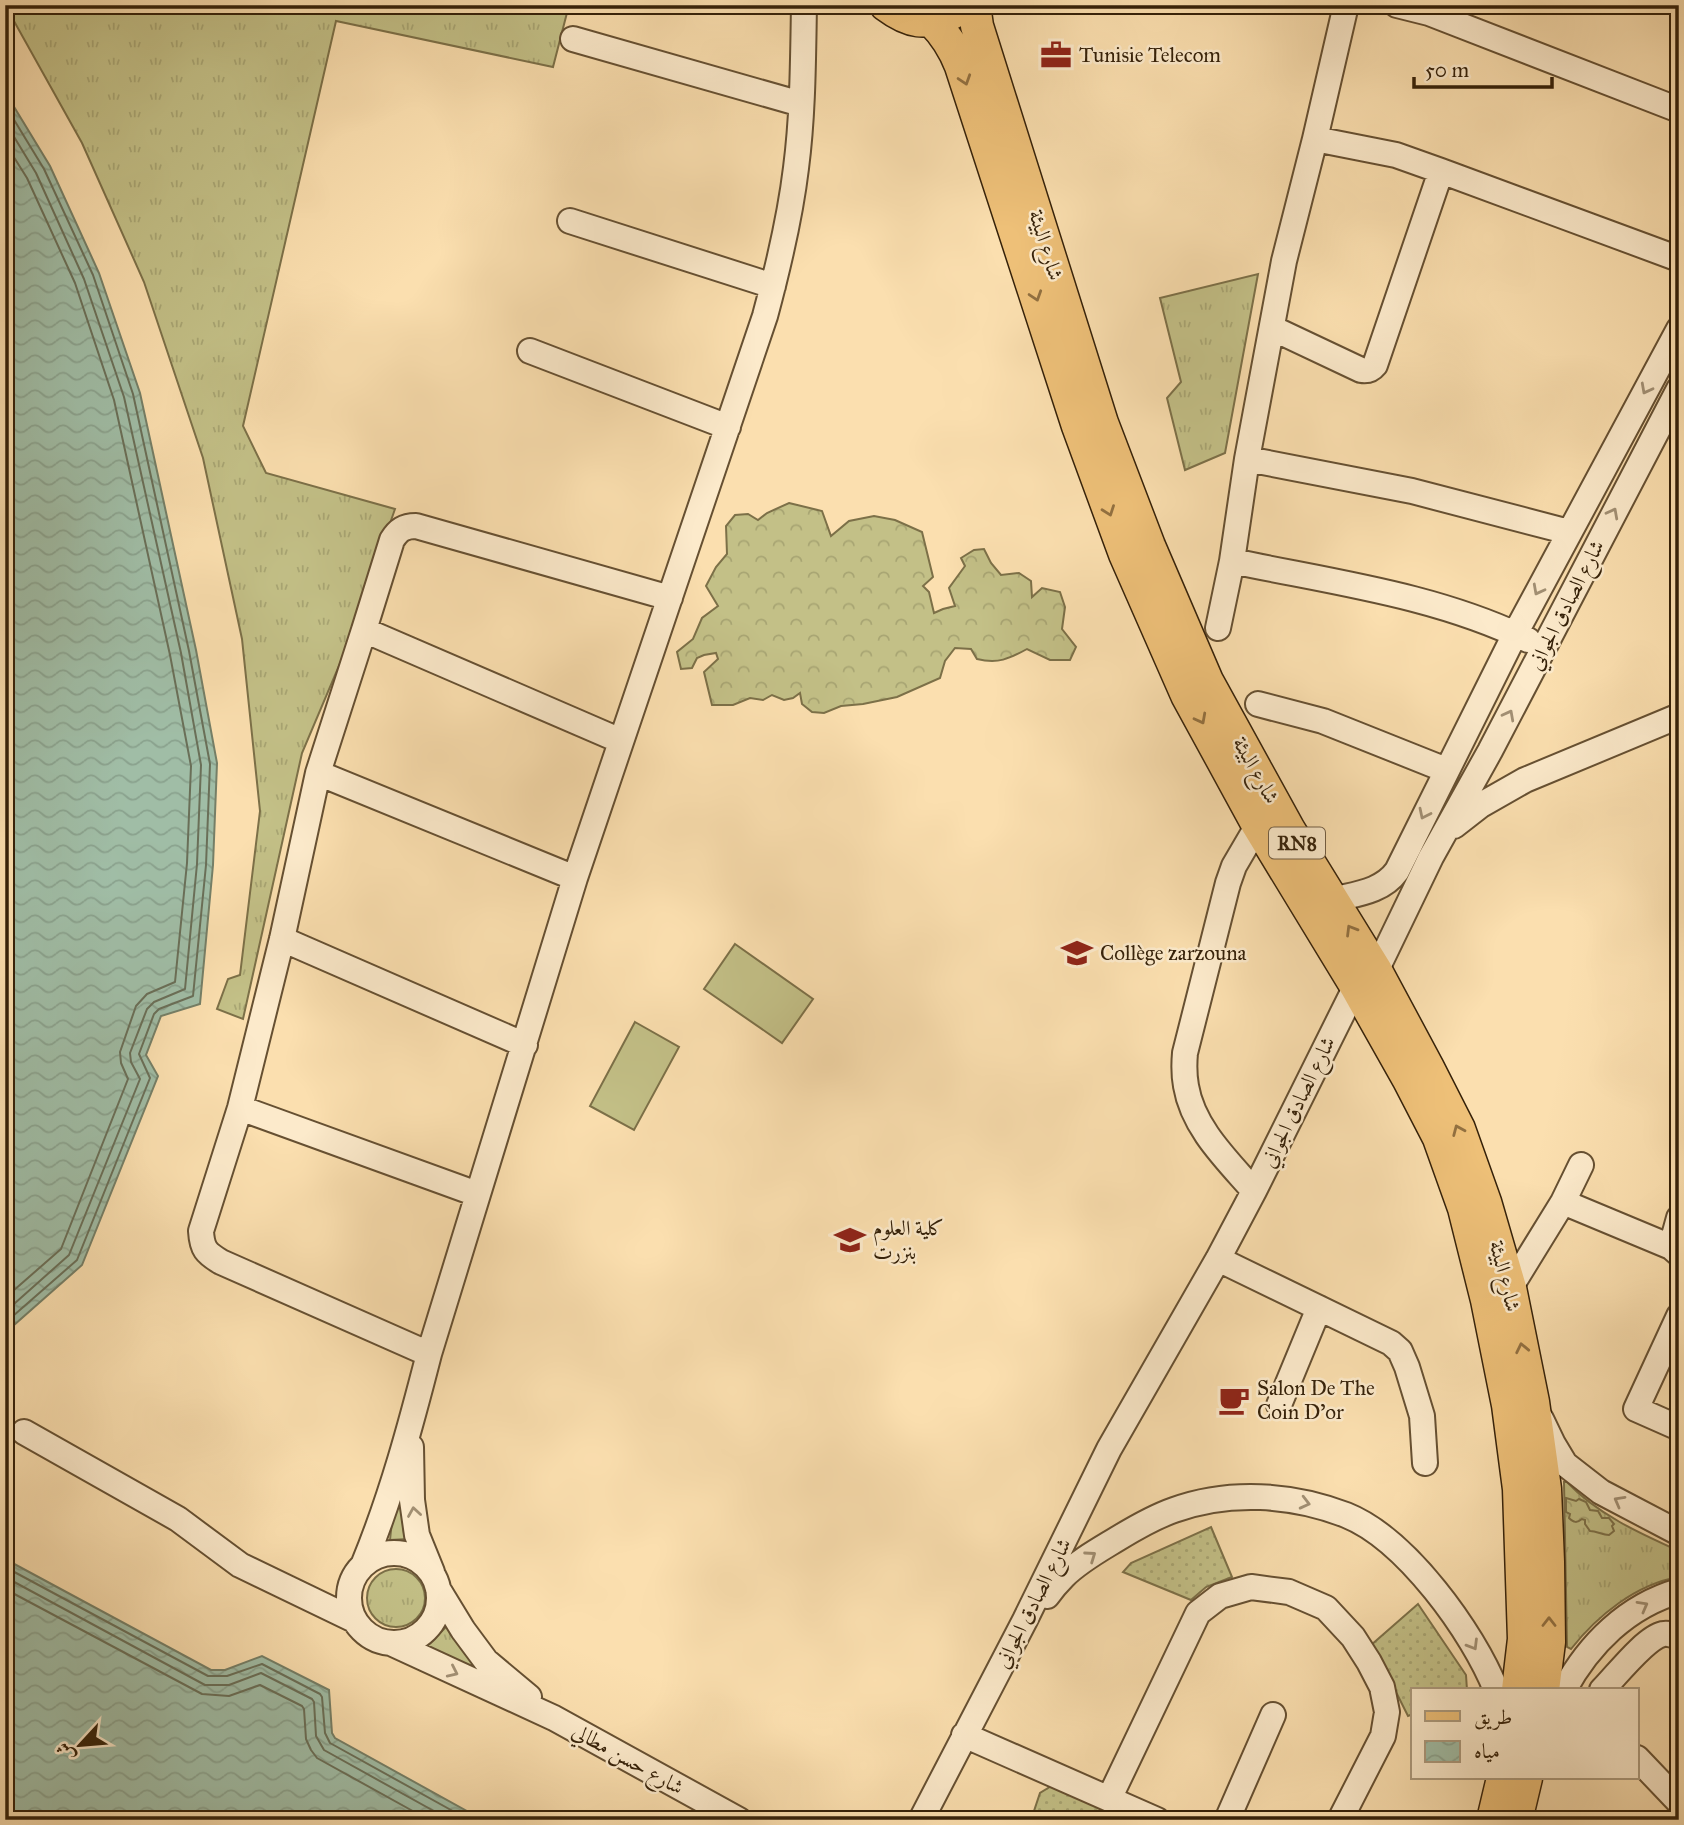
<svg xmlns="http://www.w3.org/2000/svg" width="1684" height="1825" font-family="'IM FELL Great Primer',Amiri,serif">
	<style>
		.grass { fill: url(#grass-tufts); stroke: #7c7048; stroke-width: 2 }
		.forest { fill: url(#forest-crowns); stroke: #7c7048; stroke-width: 2 }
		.garden { fill: url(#garden-dots); stroke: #7c7048; stroke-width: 2 }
		.pitch { fill: #c3c087; stroke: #7c7048; stroke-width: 2 }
		.water { fill: url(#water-waves); stroke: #757f67; stroke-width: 2 }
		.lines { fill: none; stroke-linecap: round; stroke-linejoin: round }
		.shore { stroke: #6a6f58; stroke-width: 2 }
		.minor-casing { stroke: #665032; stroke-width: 28 }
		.major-casing { stroke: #352109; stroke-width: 35 }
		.minor { stroke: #fceacb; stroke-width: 24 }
		.major { stroke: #eec078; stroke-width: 32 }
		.oneway { stroke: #927040 }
		.oneway2 { stroke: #a29074 }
		.labels { text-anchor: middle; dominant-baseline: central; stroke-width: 5; stroke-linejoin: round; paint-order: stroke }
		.shield { fill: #fceacb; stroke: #715d43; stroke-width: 2 }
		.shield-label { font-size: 19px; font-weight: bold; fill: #352109 }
		.poi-label { font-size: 21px; fill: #352109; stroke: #fceacb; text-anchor: start }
		.street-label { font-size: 21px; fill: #352109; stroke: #fceacb }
	</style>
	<defs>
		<pattern id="grass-tufts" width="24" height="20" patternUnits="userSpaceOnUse" patternTransform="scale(1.75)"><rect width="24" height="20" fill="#c3c087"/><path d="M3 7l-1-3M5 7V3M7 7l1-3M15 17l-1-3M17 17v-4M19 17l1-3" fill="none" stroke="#a8a573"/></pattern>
		<pattern id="forest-crowns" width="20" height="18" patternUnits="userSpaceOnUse" patternTransform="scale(1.75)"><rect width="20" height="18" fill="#c3c087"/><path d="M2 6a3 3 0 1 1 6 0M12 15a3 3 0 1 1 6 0" fill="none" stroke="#a8a573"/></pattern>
		<pattern id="garden-dots" width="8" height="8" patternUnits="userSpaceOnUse" patternTransform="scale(1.75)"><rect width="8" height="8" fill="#c3c087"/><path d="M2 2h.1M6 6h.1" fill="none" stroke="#a8a573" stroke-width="1.8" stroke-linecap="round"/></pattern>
		<pattern id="water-waves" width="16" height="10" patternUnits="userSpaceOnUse" patternTransform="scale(1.75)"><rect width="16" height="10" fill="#a0bda6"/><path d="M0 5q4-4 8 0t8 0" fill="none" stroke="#8aa28e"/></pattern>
	</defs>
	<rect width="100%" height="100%" fill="#fbdfaf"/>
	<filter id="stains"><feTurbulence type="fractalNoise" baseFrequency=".00286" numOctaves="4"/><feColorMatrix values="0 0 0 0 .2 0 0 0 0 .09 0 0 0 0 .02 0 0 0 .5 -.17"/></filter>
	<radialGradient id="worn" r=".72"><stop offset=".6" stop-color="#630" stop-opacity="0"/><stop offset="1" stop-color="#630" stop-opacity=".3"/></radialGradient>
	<path class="grass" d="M 5,5 L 569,5 L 553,67 L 336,21 L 243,426 L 266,473 L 395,509 L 347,647 L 302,753 L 243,1019 L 217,1009 L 228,979 L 240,975 L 260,811 L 242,639 L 203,458 L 144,282 L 82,143 Z
		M 1258,274 L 1225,453 L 1185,470 L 1167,398 L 1181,382 L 1160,298 Z
		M 402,1471 L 408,1539 L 390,1540 L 392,1521 Z
		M 1564,1482 L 1567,1482 C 1597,1514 1639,1533 1679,1551 L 1679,1577 C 1636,1584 1597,1616 1571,1649 L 1567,1647 Z
		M367 1598a29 29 0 1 1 58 0a29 29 0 1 1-58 0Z
		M 447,1626 L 484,1676 L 426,1647 Z"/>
	<path class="forest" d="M 789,503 L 822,511 L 831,536 L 849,521 L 874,516 L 895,520 L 922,532 L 933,577 L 923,586 L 929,592 L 934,613 L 943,609 L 955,606 L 949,588 L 965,566 L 961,558 L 974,550 L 984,549 L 991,563 L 1001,575 L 1019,573 L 1031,581 L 1032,597 L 1042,588 L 1060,592 L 1065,607 L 1062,629 L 1076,647 L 1070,660 L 1050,660 L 1027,649 C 1009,659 998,664 977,659 L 971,649 L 955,648 L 945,661 L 940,678 L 897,697 L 863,704 L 841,706 L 824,713 L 812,712 L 802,704 L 800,693 L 793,698 L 784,700 L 772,695 L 763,700 L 750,698 L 733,705 L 712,705 L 704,672 L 718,659 L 716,653 L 704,655 L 697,658 L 692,668 L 681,669 L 677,652 L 693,639 L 702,618 L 718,606 L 706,586 L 716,567 L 727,554 L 726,526 L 735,515 L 748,514 L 758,520 L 767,513 Z
		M 1566,1498 L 1576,1501 L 1579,1499 L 1586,1502 L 1590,1510 L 1598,1511 L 1602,1518 L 1609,1518 L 1614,1524 L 1612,1526 L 1614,1531 L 1609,1535 C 1602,1535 1597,1531 1590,1531 L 1585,1524 L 1585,1520 L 1582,1519 C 1577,1523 1574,1523 1569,1518 L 1570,1514 L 1566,1512 Z"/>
	<path class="garden" d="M 1211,1527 L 1232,1577 L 1206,1587 L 1191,1600 L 1123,1572 L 1131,1563 Z
		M 1418,1604 L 1466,1675 L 1467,1690 L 1413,1690 L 1413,1714 L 1408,1716 L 1387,1674 L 1370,1646 Z
		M 1053,1785 L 1102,1804 L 1096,1820 L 1031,1820 L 1040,1793 Z"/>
	<path class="pitch" d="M 735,944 L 813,999 L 782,1043 L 704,989 Z
		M 635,1022 L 679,1047 L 634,1130 L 590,1106 Z"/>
	<path class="water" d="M 5,92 L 50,166 L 99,273 L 140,393 L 196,650 L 217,763 L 213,865 L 200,1004 L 161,1016 L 146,1055 L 158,1076 L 82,1265 L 5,1333 Z
		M 5,1559 L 211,1670 L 225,1670 L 262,1656 L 329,1690 L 332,1733 L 335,1738 L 483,1820 L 5,1820 Z"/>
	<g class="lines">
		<path class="shore" d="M 5,105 L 44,169 L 93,275 L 133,394 L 189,651 L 210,764 L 206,865 L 193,996 L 159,1009 L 154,1014 L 139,1054 L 150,1078 L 77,1260 L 5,1323
			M 5,122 L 36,173 L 84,279 L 124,397 L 181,653 L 201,765 L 197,864 L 185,989 L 154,1002 L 147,1009 L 130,1053 L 131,1062 L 140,1079 L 69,1255 L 5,1312
			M 5,143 L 27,178 L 75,283 L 114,400 L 170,655 L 191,766 L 187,863 L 175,982 L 147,994 L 136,1006 L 120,1052 L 121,1063 L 128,1079 L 61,1249 L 5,1298
			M 5,1567 L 208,1676 L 227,1676 L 262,1664 L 320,1694 L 322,1697 L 325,1733 L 330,1743 L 469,1820
			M 5,1577 L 205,1685 L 229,1685 L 261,1673 L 312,1699 L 314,1702 L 316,1736 L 324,1750 L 450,1820
			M 5,1589 L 202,1694 L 229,1696 L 260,1685 L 302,1706 L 304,1709 L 306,1739 L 311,1750 L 317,1758 L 429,1820"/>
		<defs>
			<path id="minor" d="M 1397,5 L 1429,13 L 1679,110
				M 573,39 L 801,104
				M 1315,139 L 1396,155 L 1441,171 L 1679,259
				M 570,221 L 773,286
				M 1272,328 L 1361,370 C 1367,371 1371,370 1375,365 L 1441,171
				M 530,351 L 728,427
				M 1247,459 L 1412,491 L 1569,532
				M 1232,561 C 1331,582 1436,595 1528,640
				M 1218,628 L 1232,561 L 1247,459 L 1284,261 L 1315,139 L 1346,5
				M 364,630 L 392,540 C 398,530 404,526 416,526 L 670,598
				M 1258,704 L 1323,721 L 1446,770
				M 318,773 L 575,878
				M 1454,826 L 1481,805 L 1525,780 L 1679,716
				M 1332,900 C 1355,894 1382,892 1397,871 L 1515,634 L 1679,329
				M 282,939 L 525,1045
				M 240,1108 L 477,1194
				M 1254,1191 C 1227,1160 1193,1128 1186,1086 C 1184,1075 1184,1064 1185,1053 L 1228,883 L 1234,866 L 1258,825
				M 1563,1202 L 1671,1247 L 1679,1254
				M 1671,1247 L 1679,1218
				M 1218,1259 L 1391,1343 L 1400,1351 L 1407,1367 L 1422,1416 L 1425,1463
				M 1510,1288 L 1563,1202 L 1581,1165
				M 1679,1316 L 1636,1409 L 1679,1428
				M 429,1354 L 221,1262 C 206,1253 202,1249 201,1231 L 240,1108 L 282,939 L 318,773 L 364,630 L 621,741
				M 1279,1405 L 1319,1308
				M 1541,1419 L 1553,1444 L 1565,1464 L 1601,1492 L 1679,1533
				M 24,1432 L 178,1519 L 240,1565 L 354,1620
				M 411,1447 L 412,1500 L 417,1535 L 432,1572
				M349 1598a45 45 0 1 1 90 0a45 45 0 1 1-90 0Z
				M 364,1563 C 392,1495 411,1424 429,1354 L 575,878 L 765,316 C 778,268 790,218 796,168 C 803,114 803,59 804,5
				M 438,1589 L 463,1630 L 486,1661 L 529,1697
				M 1047,1596 C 1052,1589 1058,1582 1064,1576 C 1079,1561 1099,1550 1117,1539 C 1135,1528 1154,1517 1174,1510 C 1229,1490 1292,1494 1346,1515 C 1406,1539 1473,1632 1496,1690
				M 391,1643 L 554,1718 L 739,1820
				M 1564,1690 C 1589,1644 1627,1606 1679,1591
				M 1602,1690 C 1616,1676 1645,1638 1663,1634 C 1669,1633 1674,1635 1679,1638
				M 964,1735 L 1157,1820
				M 1637,1758 L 1679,1802
				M 1109,1799 L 1198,1613 L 1220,1596 L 1251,1587 L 1289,1592 L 1326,1608 L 1353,1637 L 1369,1662 L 1382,1687 L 1387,1712 L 1383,1736 L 1340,1820
				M 921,1820 L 1025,1620 L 1109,1449 L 1218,1259 L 1254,1191 L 1356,986 L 1376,971 L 1431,857 L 1490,751 L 1679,389
				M 1227,1820 L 1273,1715"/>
			<path id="major" d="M 886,5 C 910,23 925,25 952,13
				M 974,5 L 977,26 L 1102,423 L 1149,546 L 1207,681 L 1289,830 L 1376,971 L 1428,1068 L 1459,1129 L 1485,1202 L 1510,1288 L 1533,1402 L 1545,1489 L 1548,1562 L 1549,1642 L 1543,1690
				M 932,21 C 946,35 954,48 961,66 L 1078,426 L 1125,554 L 1187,695 L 1258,825 L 1356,986 L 1409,1080 L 1439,1138 L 1464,1208 L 1487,1300 L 1508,1405 L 1519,1489 L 1524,1639 L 1518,1690
				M 1493,1820 L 1503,1778
				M 1516,1820 L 1526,1778"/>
		</defs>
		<use href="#minor" class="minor-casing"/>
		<use href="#major" class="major-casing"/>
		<use href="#minor" class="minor"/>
		<use href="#major" class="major"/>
	</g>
	<defs><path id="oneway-chevron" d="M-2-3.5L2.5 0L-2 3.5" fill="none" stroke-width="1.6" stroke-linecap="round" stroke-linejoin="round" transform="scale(1.75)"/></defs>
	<g class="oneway">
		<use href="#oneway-chevron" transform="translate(965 80) rotate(72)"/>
		<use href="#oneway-chevron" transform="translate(1036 296) rotate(72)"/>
		<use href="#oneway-chevron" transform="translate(1109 511) rotate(70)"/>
		<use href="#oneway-chevron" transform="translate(1201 719) rotate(62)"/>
		<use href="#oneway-chevron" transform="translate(1351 930) rotate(-121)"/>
		<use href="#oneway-chevron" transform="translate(1458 1130) rotate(-113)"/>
		<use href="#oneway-chevron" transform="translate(1522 1348) rotate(-102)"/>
		<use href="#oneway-chevron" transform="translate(1549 1622) rotate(-90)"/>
	</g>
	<g class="oneway2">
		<use href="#oneway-chevron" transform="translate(1646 389) rotate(118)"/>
		<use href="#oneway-chevron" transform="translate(1613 513) rotate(-62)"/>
		<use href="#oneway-chevron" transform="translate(1538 590) rotate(118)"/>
		<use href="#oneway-chevron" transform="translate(1509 715) rotate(-62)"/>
		<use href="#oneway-chevron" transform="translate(1424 814) rotate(116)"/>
		<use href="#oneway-chevron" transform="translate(1619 1501) rotate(-151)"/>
		<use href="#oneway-chevron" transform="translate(1305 1503) rotate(14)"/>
		<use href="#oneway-chevron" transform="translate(414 1512) rotate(-99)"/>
		<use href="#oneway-chevron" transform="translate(1091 1556) rotate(-35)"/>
		<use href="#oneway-chevron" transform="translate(1643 1606) rotate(-29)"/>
		<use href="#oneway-chevron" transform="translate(1473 1645) rotate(59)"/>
		<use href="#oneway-chevron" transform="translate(453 1672) rotate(25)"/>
	</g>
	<defs>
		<symbol id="office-bare" viewBox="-9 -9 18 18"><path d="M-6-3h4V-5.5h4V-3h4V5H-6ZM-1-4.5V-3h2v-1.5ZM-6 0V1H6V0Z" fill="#8f2418" stroke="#fceacb" stroke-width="2.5" paint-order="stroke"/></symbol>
		<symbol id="university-bare" viewBox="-9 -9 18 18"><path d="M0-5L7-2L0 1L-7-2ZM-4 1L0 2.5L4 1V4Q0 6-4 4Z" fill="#8f2418" stroke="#fceacb" stroke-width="2.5" paint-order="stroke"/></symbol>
		<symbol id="cafe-bare" viewBox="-9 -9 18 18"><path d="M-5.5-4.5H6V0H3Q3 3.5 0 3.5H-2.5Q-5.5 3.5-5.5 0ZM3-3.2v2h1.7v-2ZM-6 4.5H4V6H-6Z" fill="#8f2418" stroke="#fceacb" stroke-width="2.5" paint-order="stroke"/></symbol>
	</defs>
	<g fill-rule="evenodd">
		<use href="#office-bare" x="1034" y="33" width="44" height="44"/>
		<use href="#university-bare" x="1055" y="931" width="44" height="44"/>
		<use href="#university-bare" x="828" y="1218" width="44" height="44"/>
		<use href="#cafe-bare" x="1212" y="1378" width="44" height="44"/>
	</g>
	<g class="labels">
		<rect class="shield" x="1269" y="827.5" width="56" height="31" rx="5"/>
		<g class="shield-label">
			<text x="1297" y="843">RN8</text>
		</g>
		<g class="poi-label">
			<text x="1079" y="55">Tunisie Telecom</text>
			<text x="1100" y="953">Collège zarzouna</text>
			<text x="873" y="1228">كلية العلوم<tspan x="873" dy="24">بنزرت</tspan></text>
			<text x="1257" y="1388">Salon De The<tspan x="1257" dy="24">Coin D'or</tspan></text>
		</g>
		<g class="street-label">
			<text transform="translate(1046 245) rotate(73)">شارع البيئة</text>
			<text transform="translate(1566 605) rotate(-63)">شارع الصادق الجواني</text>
			<text transform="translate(1256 770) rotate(61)">شارع البيئة</text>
			<text transform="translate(1298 1102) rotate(-64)">شارع الصادق الجواني</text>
			<text transform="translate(1505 1276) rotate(76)">شارع البيئة</text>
			<text transform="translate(1033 1603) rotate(-63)">شارع الصادق الجواني</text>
			<text transform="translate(628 1759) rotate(29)">شارع حسن مطالي</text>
		</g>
	</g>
	<rect width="1684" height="1825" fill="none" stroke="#fbdfaf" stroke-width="28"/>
	<rect x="7" y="7" width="1670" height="1811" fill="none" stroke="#352109" stroke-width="3.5"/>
	<rect x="14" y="14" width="1656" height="1797" fill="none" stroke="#352109" stroke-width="2"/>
	<rect x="1411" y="1688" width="228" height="91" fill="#fceacb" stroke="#ac9a7d" stroke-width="2"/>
	<rect x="1425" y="1711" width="35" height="10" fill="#eec078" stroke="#ac9a7d" stroke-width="2"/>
	<text x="1474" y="1724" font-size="21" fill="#352109">طريق</text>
	<rect x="1425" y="1741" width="35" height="21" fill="url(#water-waves)" stroke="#ac9a7d" stroke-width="2"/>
	<text x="1474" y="1758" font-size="21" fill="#352109">مياه</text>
	<g transform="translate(80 1745) rotate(244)" stroke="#fceacb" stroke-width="5" paint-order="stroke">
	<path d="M0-5L12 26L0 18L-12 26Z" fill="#352109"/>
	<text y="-10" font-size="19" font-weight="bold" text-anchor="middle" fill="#352109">ش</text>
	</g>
	<path d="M1414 77v10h138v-10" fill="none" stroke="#352109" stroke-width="3.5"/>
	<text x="1425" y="77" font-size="21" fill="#352109" stroke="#fceacb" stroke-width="5" paint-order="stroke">50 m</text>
	<rect width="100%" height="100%" filter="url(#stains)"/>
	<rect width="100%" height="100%" fill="url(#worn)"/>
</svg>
